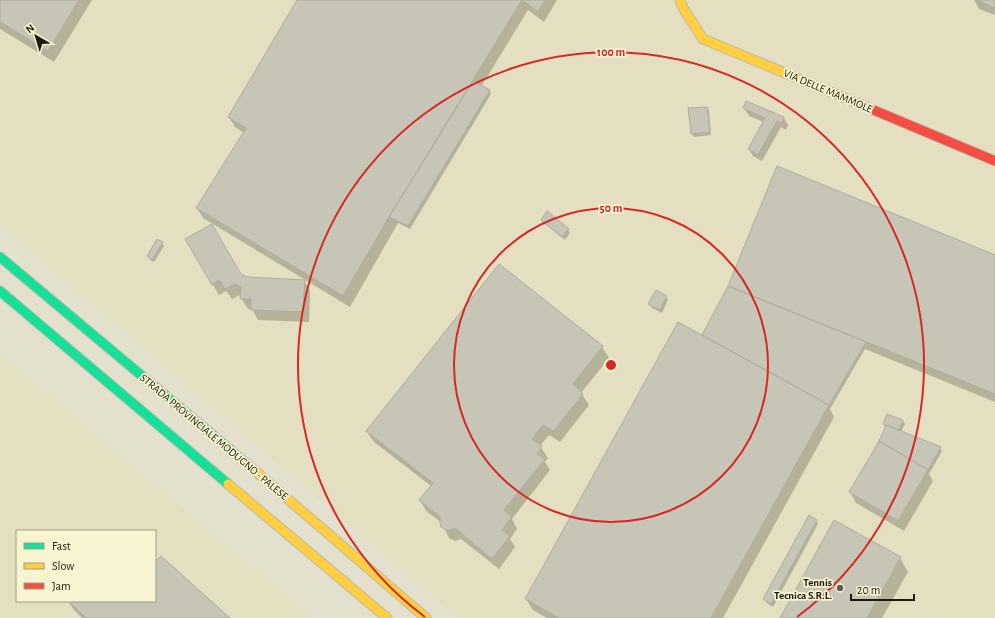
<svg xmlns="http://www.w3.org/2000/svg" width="995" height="618" font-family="'Alegreya Sans',sans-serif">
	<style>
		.built { fill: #e4dfc0; fill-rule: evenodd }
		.shadow { fill: #0003 }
		.building { fill: #c7c5b6; stroke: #aeac9e }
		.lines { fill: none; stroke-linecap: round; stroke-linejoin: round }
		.fast-casing { stroke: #bcbaab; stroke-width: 11 }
		.slow-casing { stroke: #bcbaab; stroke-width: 11 }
		.jam-casing { stroke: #bcbaab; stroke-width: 11 }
		.fast { stroke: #16e098; stroke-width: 9 }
		.slow { stroke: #ffcf43; stroke-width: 9 }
		.jam { stroke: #f24e42; stroke-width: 9 }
		.ring { fill: none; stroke: #d62828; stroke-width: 2 }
		.poi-dot { fill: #615f51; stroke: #f8f4d2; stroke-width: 1.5 }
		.labels { text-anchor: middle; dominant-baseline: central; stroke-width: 3.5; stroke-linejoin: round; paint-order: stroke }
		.street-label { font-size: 11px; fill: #1b1a0e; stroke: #f8f4d2 }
		.poi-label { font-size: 11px; font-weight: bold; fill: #1b1a0e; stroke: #f8f4d2; text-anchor: end }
		.centre { fill: #d62828; stroke: #f8f4d2; stroke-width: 2 }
		.ring-label { font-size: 12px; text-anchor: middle; font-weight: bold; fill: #d62828; stroke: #f8f4d2; stroke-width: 3.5; stroke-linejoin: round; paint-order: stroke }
	</style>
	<rect width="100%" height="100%" fill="#e3e0cd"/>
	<path class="built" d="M 0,0 L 995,0 L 995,618 L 457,618 L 0,226 Z
		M 0,353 L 313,618 L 0,618 ZM 17,531 L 155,531 L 155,601 L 17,601 Z"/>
	<path class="shadow" d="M 0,0 L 92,0 L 54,62 L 0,29 Z
		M 298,0 L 557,0 L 544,22 L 528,10 L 481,87 L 490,91 L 491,94 L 410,229 L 398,223 L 350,307 L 203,218 L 197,208 L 244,133 L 235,127 L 229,117 Z
		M 974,0 L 995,0 L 995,15 L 979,9 Z
		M 707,108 L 709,111 L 711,135 L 694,137 L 692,133 Z
		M 744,108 L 784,118 L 788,125 L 786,130 L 781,127 L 762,161 L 753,156 L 749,149 L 764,122 L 749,116 Z
		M 778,167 L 995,256 L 995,402 L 865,349 L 830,409 L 834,417 L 723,618 L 547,618 L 533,610 L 526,599 L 702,337 L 729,287 Z
		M 547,213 L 568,230 L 570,233 L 565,240 L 544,223 L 542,220 Z
		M 187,240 L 246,278 L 304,281 L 310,291 L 309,322 L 258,320 L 252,309 L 248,309 L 241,298 L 242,294 L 232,299 L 226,291 L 219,295 Z
		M 162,243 L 164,246 L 154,262 L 150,260 L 148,256 Z
		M 499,265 L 602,347 L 609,358 L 581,393 L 589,405 L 560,442 L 549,435 L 540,446 L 548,458 L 545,462 L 550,470 L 512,519 L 517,529 L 510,539 L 515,547 L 499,569 L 461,539 L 455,541 L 449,538 L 441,522 L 426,511 L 420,500 L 431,486 L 374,442 L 367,432 Z
		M 666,297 L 668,300 L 662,313 L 652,308 L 650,304 Z
		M 903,421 L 905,424 L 901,432 L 940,448 L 942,451 L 929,474 L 933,481 L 904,531 L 856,503 L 850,492 L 880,441 L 886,428 L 884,424 Z
		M 816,521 L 818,524 L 773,607 L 767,603 L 765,599 Z
		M 900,558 L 908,572 L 882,618 L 781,618 Z
		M 155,564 L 228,618 L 82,618 L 74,610 L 68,601 L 155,601 Z"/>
	<path class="building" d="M 0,0 L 79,0 L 48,51 L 0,22 Z
		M 297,0 L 522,0 L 389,217 L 343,296 L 196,208 L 246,128 L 228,117 Z
		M 522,0 L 545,0 L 538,12 Z
		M 977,0 L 995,0 L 995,8 Z
		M 473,81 L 490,90 L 408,226 L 389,217 Z
		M 746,101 L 784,117 L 782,123 L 777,121 L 758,155 L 748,149 L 765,118 L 743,108 Z
		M 707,107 L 710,132 L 691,134 L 688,108 Z
		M 777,166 L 995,255 L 995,394 L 728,286 Z
		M 547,211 L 569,229 L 562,237 L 541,220 Z
		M 212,224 L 241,274 L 247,277 L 305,280 L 303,312 L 251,310 L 251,299 L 240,299 L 241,287 L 235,284 L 225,289 L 219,280 L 212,285 L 185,239 Z
		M 157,239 L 163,242 L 152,260 L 147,256 Z
		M 499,264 L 603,346 L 573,384 L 583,394 L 554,431 L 543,425 L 532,439 L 542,446 L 537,454 L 545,459 L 504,510 L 512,517 L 502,530 L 510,536 L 492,559 L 455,528 L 448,531 L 441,527 L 440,523 L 440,517 L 419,500 L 433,483 L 366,431 Z
		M 728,286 L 866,342 L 829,405 L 702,335 Z
		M 656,290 L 667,296 L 660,310 L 648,304 Z
		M 678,322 L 829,405 L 711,618 L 559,618 L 525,599 Z
		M 887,414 L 903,420 L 899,430 L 883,424 Z
		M 886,425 L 941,447 L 928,470 L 879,441 Z
		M 879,441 L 928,470 L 898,521 L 849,492 Z
		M 809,515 L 817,520 L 771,604 L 763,599 Z
		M 834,520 L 901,557 L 867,618 L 780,618 Z
		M 161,556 L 230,618 L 86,618 L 68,601 L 155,601 L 155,562 Z"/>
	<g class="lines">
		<defs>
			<path id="fast" d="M 0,257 L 246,463
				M 0,291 L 228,484"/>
			<path id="slow" d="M 680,0 L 683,8 L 703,39 L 833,93
				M 246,463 L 426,618
				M 228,484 L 387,618"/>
			<path id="jam" d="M 833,93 L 995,161"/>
		</defs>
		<use href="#fast" class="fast-casing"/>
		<use href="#slow" class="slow-casing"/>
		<use href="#jam" class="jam-casing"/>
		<use href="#fast" class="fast"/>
		<use href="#slow" class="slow"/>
		<use href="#jam" class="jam"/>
	</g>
	<g class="ring">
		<circle cx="611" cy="365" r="157"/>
		<path d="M425 617A313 313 0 1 1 797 617"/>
	</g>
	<circle class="poi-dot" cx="840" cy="588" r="4"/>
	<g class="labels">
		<g class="street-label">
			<text transform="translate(828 91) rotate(23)">VIA DELLE MAMMOLE</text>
			<text transform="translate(214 437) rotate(40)">STRADA PROVINCIALE MODUGNO - PALESE</text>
		</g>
		<g class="poi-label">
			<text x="832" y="582">Tennis<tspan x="832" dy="13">Tecnica S.R.L.</tspan></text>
		</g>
	</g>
	<circle cx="611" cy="365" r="6" class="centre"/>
	<g class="ring-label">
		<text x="611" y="56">100 m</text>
		<text x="611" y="212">50 m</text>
	</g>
	<rect x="16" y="530" width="140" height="72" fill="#f8f4d2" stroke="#a09d84"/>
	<rect x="24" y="543" width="20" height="6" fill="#16e098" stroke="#a09d84"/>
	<text x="52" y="550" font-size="12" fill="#1b1a0e">Fast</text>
	<rect x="24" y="563" width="20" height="6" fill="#ffcf43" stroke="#a09d84"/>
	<text x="52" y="570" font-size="12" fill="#1b1a0e">Slow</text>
	<rect x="24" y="583" width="20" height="6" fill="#f24e42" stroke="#a09d84"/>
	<text x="52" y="590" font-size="12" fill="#1b1a0e">Jam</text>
	<g transform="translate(36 36) rotate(322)" stroke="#f8f4d2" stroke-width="3" paint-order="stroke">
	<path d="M0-3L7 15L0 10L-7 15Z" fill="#1b1a0e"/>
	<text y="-6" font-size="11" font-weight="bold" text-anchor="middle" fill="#1b1a0e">N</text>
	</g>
	<path d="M851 594v6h63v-6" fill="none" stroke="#1b1a0e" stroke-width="2"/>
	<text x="857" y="594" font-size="12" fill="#1b1a0e" stroke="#f8f4d2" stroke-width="3" paint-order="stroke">20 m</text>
</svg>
